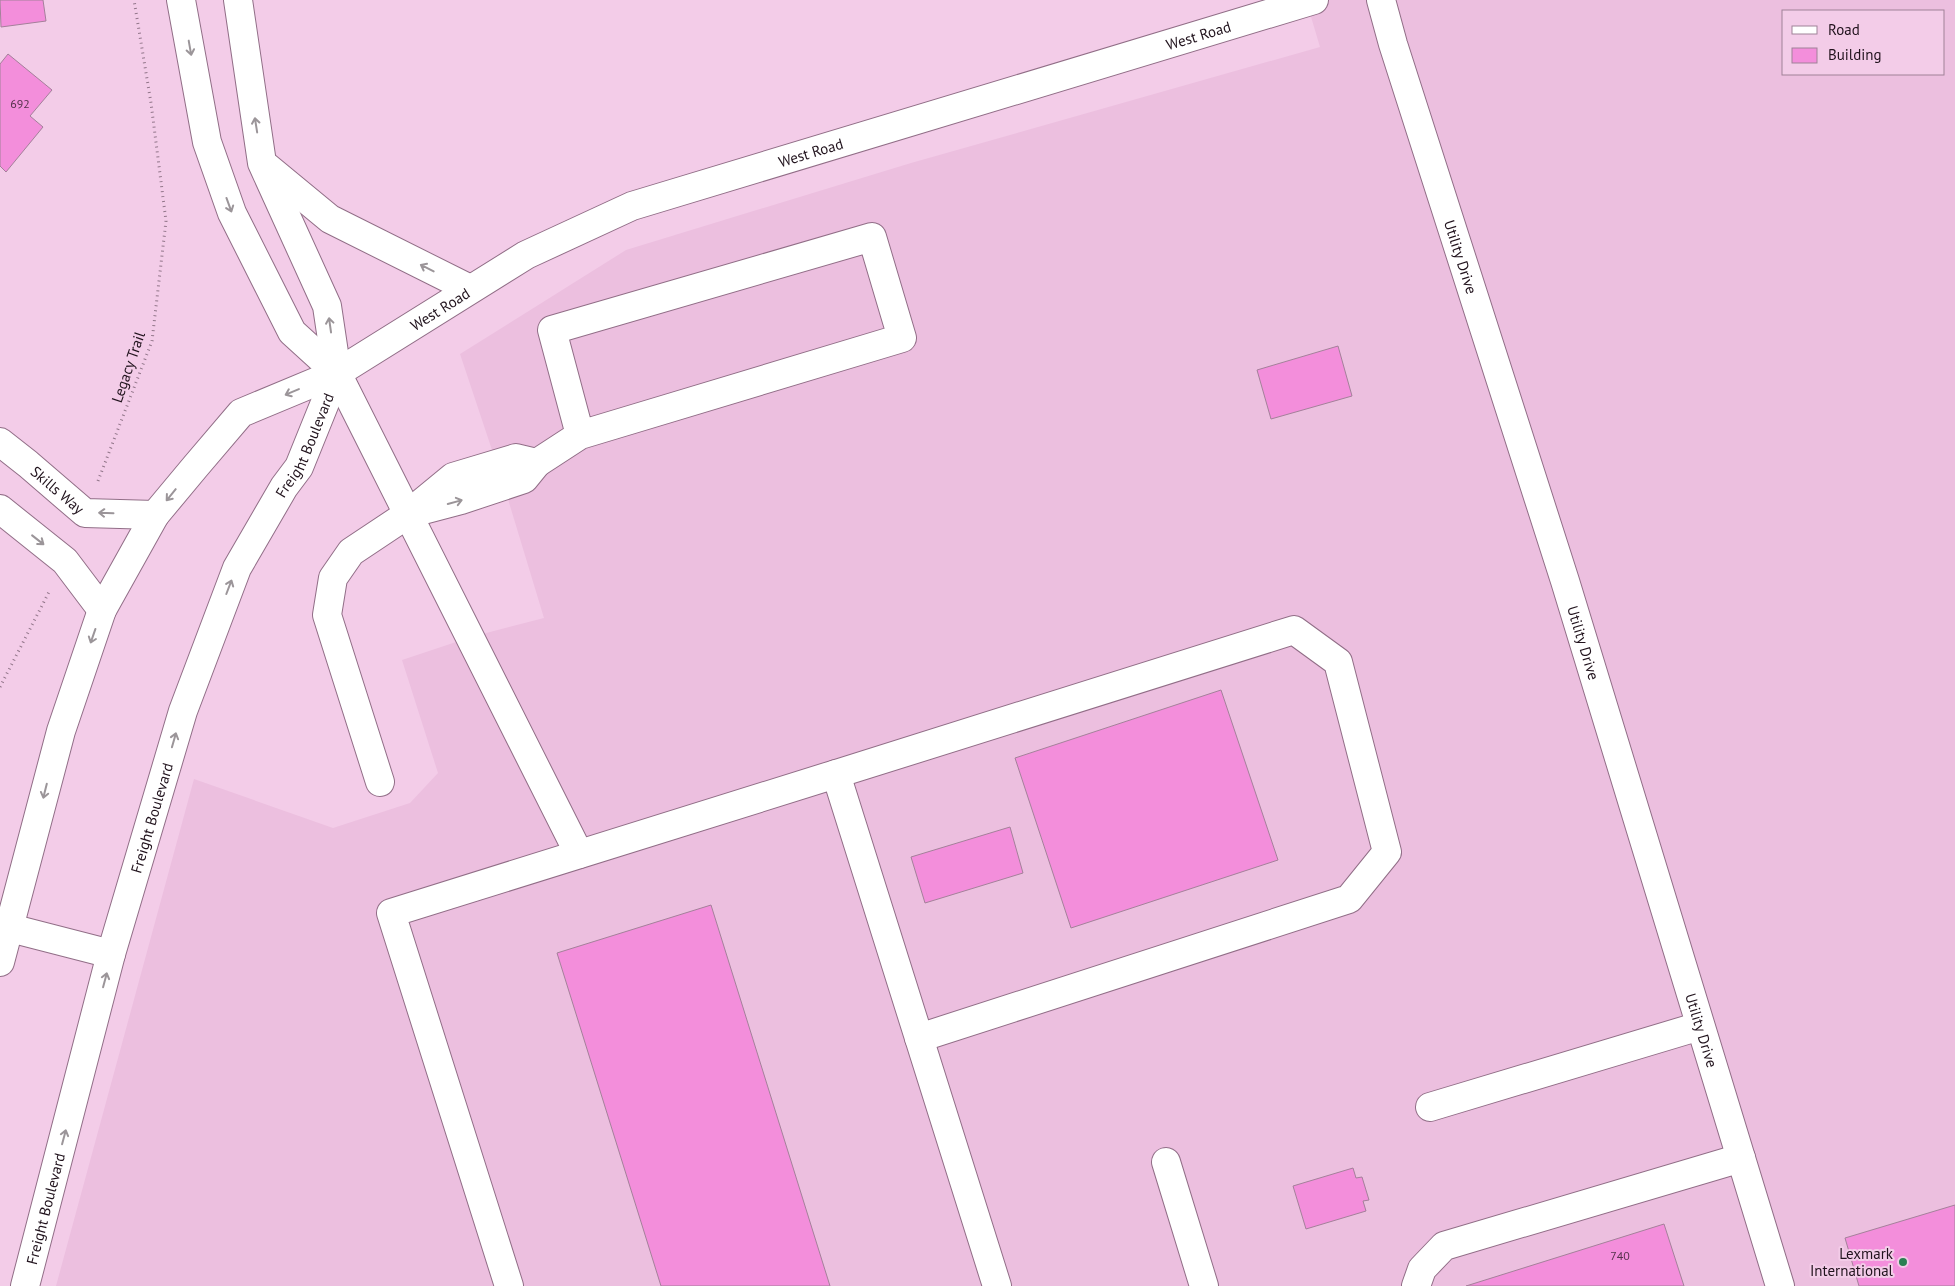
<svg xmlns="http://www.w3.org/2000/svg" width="1955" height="1286" font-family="'PT Sans',sans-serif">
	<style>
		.built { fill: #ecbfdf; fill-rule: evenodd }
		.building { fill: #f38edb; stroke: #a4809a }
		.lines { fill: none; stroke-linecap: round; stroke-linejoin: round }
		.minor-casing { stroke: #916e87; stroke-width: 30 }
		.path { stroke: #92768a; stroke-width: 3; stroke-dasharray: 1 4; stroke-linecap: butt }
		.minor { stroke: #fff; stroke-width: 28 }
		.oneway { stroke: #9b9599 }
		.poi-dot { fill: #2a7f52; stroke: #f3cce8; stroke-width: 2 }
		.labels { text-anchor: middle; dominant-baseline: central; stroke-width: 4; stroke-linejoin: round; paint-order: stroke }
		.number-label { font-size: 12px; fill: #56324c }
		.street-label { font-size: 15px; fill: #21131d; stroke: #f3cce8 }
		.poi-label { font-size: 15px; fill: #21131d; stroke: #f3cce8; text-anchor: end }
	</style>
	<rect width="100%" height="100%" fill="#f3cce8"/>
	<path class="built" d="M 1306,0 L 1955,0 L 1955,1286 L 56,1286 L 194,779 L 333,828 L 410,803 L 438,773 L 402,660 L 471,637 L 544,618 L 504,486 L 460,354 L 626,250 L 911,163 L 1320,47 ZM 1784,11 L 1944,11 L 1944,74 L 1784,74 Z"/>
	<path class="building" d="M 0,0 L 43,0 L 46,21 L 1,27 Z
		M 8,54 L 52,90 L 30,116 L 43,127 L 6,172 L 0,166 L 0,64 Z
		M 1338,346 L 1352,396 L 1271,419 L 1257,370 Z
		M 1221,690 L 1278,860 L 1071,928 L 1015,758 Z
		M 1010,827 L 1023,873 L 925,903 L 911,857 Z
		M 711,905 L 830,1286 L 661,1286 L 557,953 Z
		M 1353,1168 L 1356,1178 L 1362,1177 L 1369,1200 L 1363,1201 L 1366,1211 L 1306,1229 L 1293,1186 Z
		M 1955,1205 L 1955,1286 L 1859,1286 L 1845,1238 Z
		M 1664,1224 L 1684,1286 L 1466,1286 Z"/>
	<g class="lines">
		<defs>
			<g id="minor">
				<path d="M 181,0 L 207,142 L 232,213 L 292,332 L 337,373 L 579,854"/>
				<path id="s1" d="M 1381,0 L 1393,44 L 1565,581 L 1780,1286"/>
				<path d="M 267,167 L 330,219 L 470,289"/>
				<path id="s2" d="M 0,442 L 28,464 L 85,513 L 155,515"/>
				<path d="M 537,463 L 580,435 L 902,338 L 872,237 L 552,330 L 580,435"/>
				<path d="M 0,509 L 65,561 L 102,610"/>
				<path d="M 836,774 L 1294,630 L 1338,662 L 1387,852 L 1349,899 L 919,1038"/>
				<path d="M 380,782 L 327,615 L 333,578 L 351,552 L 408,514 L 453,477 L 516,458 L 537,463 L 524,479 L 461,500 L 408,514"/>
				<path d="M 10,928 L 111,954"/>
				<path id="s3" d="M 0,962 L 61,731 L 102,610 L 155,515 L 195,467 L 241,413 L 337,373 L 526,255 L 632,206 L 1314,0"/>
				<path d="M 1430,1107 L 1700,1026"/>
				<path d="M 1166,1162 L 1204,1286"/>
				<path id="s4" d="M 25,1286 L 111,954 L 183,711 L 237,568 L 284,487 L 299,467 L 337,373 L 327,306 L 262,163 L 238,0"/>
				<path d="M 509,1286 L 391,913 L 836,774 L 997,1286"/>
				<path d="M 1416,1286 L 1422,1269 L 1444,1246 L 1741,1158"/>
			</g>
		</defs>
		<use href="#minor" class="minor-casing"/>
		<path class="path" d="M 98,481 L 152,341 L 166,221 L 151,103 L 134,0
			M 0,687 L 49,592"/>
		<use href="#minor" class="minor"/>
	</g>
	<defs><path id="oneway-shaft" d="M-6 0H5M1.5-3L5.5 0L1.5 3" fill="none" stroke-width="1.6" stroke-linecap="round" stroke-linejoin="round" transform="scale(1.25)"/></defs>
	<g class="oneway">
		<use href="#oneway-shaft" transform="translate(190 48) rotate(80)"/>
		<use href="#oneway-shaft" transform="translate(256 125) rotate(-99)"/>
		<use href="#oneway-shaft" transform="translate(229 205) rotate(70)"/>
		<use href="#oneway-shaft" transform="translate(427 268) rotate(-153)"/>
		<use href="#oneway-shaft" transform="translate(330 325) rotate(-98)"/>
		<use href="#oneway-shaft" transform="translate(292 392) rotate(157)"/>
		<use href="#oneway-shaft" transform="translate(171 495) rotate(129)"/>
		<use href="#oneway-shaft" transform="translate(455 502) rotate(-15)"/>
		<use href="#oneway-shaft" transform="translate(106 513) rotate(-178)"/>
		<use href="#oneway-shaft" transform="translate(38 540) rotate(38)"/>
		<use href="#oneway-shaft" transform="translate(229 587) rotate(-69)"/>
		<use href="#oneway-shaft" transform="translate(93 636) rotate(109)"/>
		<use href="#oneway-shaft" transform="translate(174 740) rotate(-74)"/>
		<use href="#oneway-shaft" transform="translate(45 791) rotate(104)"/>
		<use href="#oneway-shaft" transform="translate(105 980) rotate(-75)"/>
		<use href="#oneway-shaft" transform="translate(64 1137) rotate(-75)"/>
	</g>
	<circle class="poi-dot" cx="1903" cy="1262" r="5"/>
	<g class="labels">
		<g class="number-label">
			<text x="20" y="103">692</text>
			<text x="1620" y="1255">740</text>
		</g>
		<g class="street-label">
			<text stroke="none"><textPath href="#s3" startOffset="1644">West Road</textPath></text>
			<text stroke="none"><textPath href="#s3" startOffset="1239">West Road</textPath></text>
			<text stroke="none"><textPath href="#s1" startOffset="269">Utility Drive</textPath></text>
			<text stroke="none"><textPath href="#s3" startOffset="834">West Road</textPath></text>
			<text transform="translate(128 367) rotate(-71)">Legacy Trail</text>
			<text stroke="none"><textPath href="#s4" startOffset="890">Freight Boulevard</textPath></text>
			<text stroke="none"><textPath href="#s2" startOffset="75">Skills Way</textPath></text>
			<text stroke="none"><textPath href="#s1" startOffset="674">Utility Drive</textPath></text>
			<text stroke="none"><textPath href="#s4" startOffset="485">Freight Boulevard</textPath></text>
			<text stroke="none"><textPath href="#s1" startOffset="1079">Utility Drive</textPath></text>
			<text stroke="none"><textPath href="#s4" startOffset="80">Freight Boulevard</textPath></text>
		</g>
		<g class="poi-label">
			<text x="1893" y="1253">Lexmark<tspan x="1893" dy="17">International</tspan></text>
		</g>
	</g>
	<rect x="1782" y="10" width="162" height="65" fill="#f3cce8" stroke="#9f8297"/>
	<rect x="1792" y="26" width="25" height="8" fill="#ffffff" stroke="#9f8297"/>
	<text x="1828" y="35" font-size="15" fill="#21131d">Road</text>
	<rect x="1792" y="48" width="25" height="15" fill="#f38edb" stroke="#9f8297"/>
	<text x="1828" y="60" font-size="15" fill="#21131d">Building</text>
</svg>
